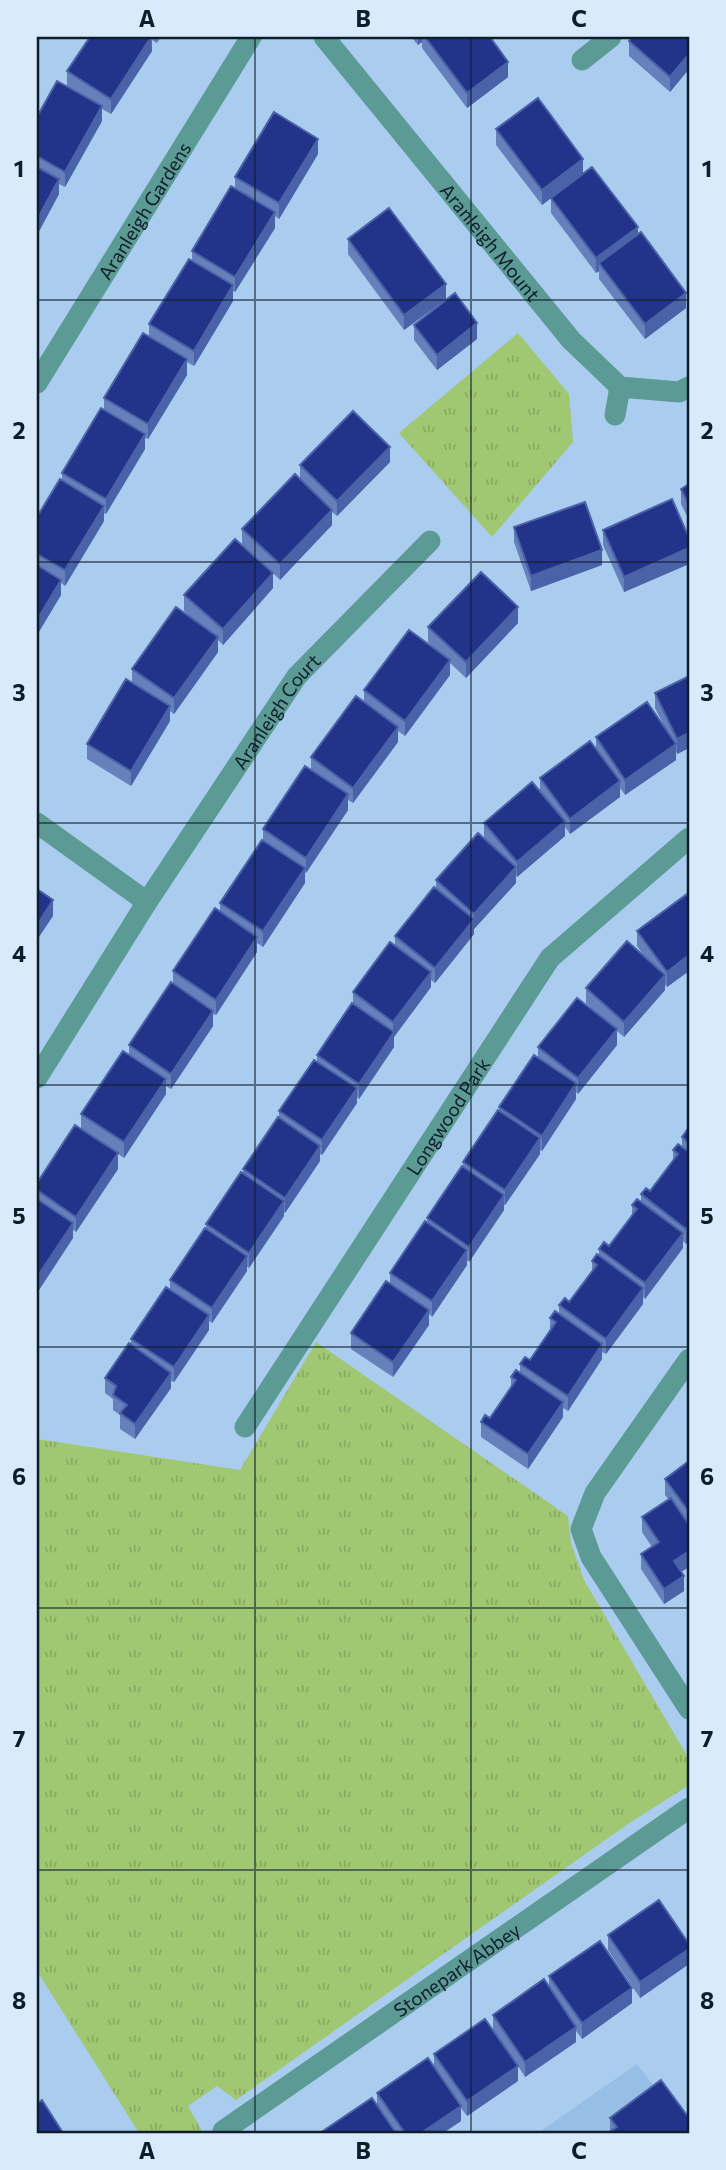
<svg xmlns="http://www.w3.org/2000/svg" width="726" height="2170" font-family="Commissioner,sans-serif">
	<style>
		.built { fill: #97bee5 }
		.grass { fill: url(#grass-tufts) }
		.lines { fill: none; stroke-linecap: round; stroke-linejoin: round }
		.minor { stroke: #5c9a95; stroke-width: 21 }
		.wall { fill: #6680bc }
		.shaded-wall { fill: #4a62a8 }
		.building { fill: #223489; stroke: #4a62a8; stroke-width: 2 }
		.grid { fill: none; stroke: #0f1c29; stroke-width: 2; stroke-opacity: 0.55 }
		.labels { text-anchor: middle; dominant-baseline: central; stroke-width: 7; stroke-linejoin: round; paint-order: stroke }
		.street-label { font-size: 19px; fill: #0f1c29; stroke: #d9eafc }
		.neatline { fill: none; stroke: #0f1c29; stroke-width: 2.5 }
		.grid-label { font-size: 23px; text-anchor: middle; font-weight: bold; fill: #0f1c29 }
	</style>
	<defs>
		<pattern id="grass-tufts" width="24" height="20" patternUnits="userSpaceOnUse" patternTransform="scale(1.75)"><rect width="24" height="20" fill="#a0c771"/><path d="M3 7l-1-3M5 7V3M7 7l1-3M15 17l-1-3M17 17v-4M19 17l1-3" fill="none" stroke="#89aa62"/></pattern>
	</defs>
	<rect width="100%" height="100%" fill="#a9ccef"/>
	<path class="built" d="M 637,2064 L 689,2133 L 538,2133 Z"/>
	<path class="grass" d="M 518,333 L 569,394 L 573,442 L 492,537 L 399,433 Z
		M 316,1342 L 568,1516 L 571,1543 L 584,1580 L 689,1759 L 689,1785 L 628,1824 L 236,2100 L 217,2086 L 188,2106 L 203,2133 L 139,2133 L 37,1971 L 37,1439 L 240,1470 Z"/>
	<g class="lines">
		<g class="minor">
			<path id="s1" d="M 324,37 L 571,340 L 620,387 L 679,392 L 689,387"/>
			<path d="M 582,60 L 611,37"/>
			<path id="s2" d="M 37,383 L 251,37"/>
			<path d="M 615,415 L 620,387"/>
			<path d="M 37,823 L 147,902"/>
			<path id="s3" d="M 37,1078 L 147,902 L 297,676 L 430,541"/>
			<path d="M 689,1359 L 595,1493 L 581,1529 L 591,1557 L 689,1709"/>
			<path id="s4" d="M 245,1427 L 550,958 L 689,838"/>
			<path id="s5" d="M 223,2131 L 689,1808"/>
		</g>
	</g>
	<path class="wall" d="M 90,37 L 161,37 L 157,43 L 152,40 L 152,51 L 111,114 L 102,109 L 102,121 L 65,187 L 59,184 L 59,194 L 37,235 L 37,117 L 67,87 L 67,71 Z
		M 411,37 L 490,37 L 508,77 L 467,108 L 422,48 L 422,42 L 418,45 Z
		M 689,37 L 689,69 L 670,92 L 629,56 L 629,41 Z
		M 496,129 L 583,173 L 638,235 L 686,308 L 645,339 L 599,279 L 599,271 L 596,273 L 551,213 L 551,198 L 542,205 L 496,145 Z
		M 318,154 L 279,219 L 275,216 L 275,228 L 235,292 L 233,291 L 233,301 L 194,366 L 187,362 L 187,375 L 148,439 L 145,438 L 145,449 L 106,514 L 104,513 L 104,521 L 65,586 L 61,583 L 61,595 L 37,635 L 37,517 L 62,481 L 62,473 L 104,409 L 104,398 L 149,337 L 149,324 L 192,261 L 192,251 L 235,188 L 235,177 Z
		M 348,239 L 446,299 L 404,330 L 348,254 Z
		M 414,325 L 477,339 L 437,370 L 414,340 Z
		M 390,462 L 337,516 L 332,512 L 332,525 L 280,580 L 273,573 L 273,588 L 223,645 L 218,640 L 218,652 L 174,714 L 170,711 L 170,721 L 131,786 L 87,759 L 87,744 L 132,682 L 132,669 L 199,624 L 184,611 L 184,595 L 263,563 L 242,544 L 242,529 L 300,479 L 300,465 Z
		M 689,484 L 689,520 L 681,504 L 681,489 Z
		M 514,527 L 602,565 L 531,591 L 514,542 Z
		M 603,530 L 689,538 L 689,564 L 624,592 L 603,545 Z
		M 518,623 L 466,678 L 450,663 L 450,675 L 405,736 L 398,731 L 398,742 L 353,803 L 348,800 L 348,810 L 306,873 L 305,872 L 305,883 L 263,947 L 257,943 L 257,952 L 216,1015 L 213,1014 L 213,1026 L 171,1089 L 166,1086 L 166,1094 L 124,1158 L 118,1154 L 118,1169 L 76,1232 L 73,1230 L 73,1238 L 37,1293 L 37,1183 L 81,1129 L 81,1114 L 129,1054 L 129,1045 L 173,984 L 173,971 L 220,912 L 220,903 L 263,840 L 263,829 L 311,770 L 311,757 L 364,702 L 364,690 L 437,651 L 428,642 L 428,627 Z
		M 689,676 L 689,748 L 677,754 L 676,751 L 676,760 L 625,795 L 620,788 L 620,797 L 570,834 L 565,827 L 565,836 L 517,877 L 516,875 L 516,883 L 474,929 L 474,934 L 435,983 L 431,980 L 431,987 L 394,1037 L 394,1047 L 359,1099 L 357,1097 L 357,1103 L 322,1155 L 320,1154 L 320,1161 L 285,1213 L 284,1212 L 284,1216 L 249,1268 L 247,1267 L 247,1271 L 212,1323 L 209,1321 L 209,1330 L 174,1382 L 171,1381 L 171,1388 L 135,1439 L 120,1429 L 120,1415 L 113,1410 L 113,1399 L 105,1393 L 105,1378 L 131,1345 L 131,1339 L 170,1289 L 170,1280 L 206,1229 L 206,1224 L 243,1173 L 243,1169 L 279,1119 L 279,1111 L 317,1061 L 317,1055 L 353,1004 L 353,992 L 395,945 L 395,936 L 436,889 L 436,880 L 487,842 L 484,838 L 484,823 L 540,791 L 540,778 L 596,749 L 596,737 L 664,726 L 655,708 L 655,693 Z
		M 689,897 L 689,971 L 667,987 L 665,985 L 665,990 L 624,1037 L 617,1031 L 617,1045 L 578,1094 L 576,1092 L 576,1099 L 542,1151 L 540,1150 L 540,1154 L 505,1205 L 504,1205 L 504,1210 L 469,1262 L 467,1260 L 467,1265 L 432,1317 L 429,1314 L 429,1325 L 393,1377 L 351,1349 L 351,1333 L 390,1284 L 390,1273 L 427,1223 L 427,1218 L 463,1167 L 463,1162 L 499,1111 L 499,1107 L 538,1057 L 538,1047 L 601,1017 L 586,1003 L 586,988 L 644,956 L 637,946 L 637,931 Z
		M 689,1133 L 689,1240 L 686,1244 L 683,1241 L 683,1248 L 645,1299 L 643,1297 L 643,1304 L 606,1354 L 602,1352 L 602,1359 L 568,1411 L 563,1408 L 563,1417 L 528,1469 L 481,1437 L 481,1422 L 490,1418 L 511,1388 L 511,1377 L 520,1372 L 520,1364 L 530,1360 L 550,1330 L 550,1318 L 559,1314 L 559,1305 L 569,1302 L 592,1271 L 592,1261 L 599,1256 L 599,1249 L 609,1246 L 632,1216 L 632,1205 L 641,1201 L 641,1194 L 650,1191 L 673,1161 L 673,1150 L 682,1146 L 682,1137 Z
		M 689,1461 L 689,1567 L 681,1572 L 684,1591 L 664,1604 L 641,1569 L 641,1554 L 652,1547 L 642,1532 L 642,1517 L 668,1499 L 665,1495 L 665,1479 Z
		M 608,1935 L 689,1944 L 689,1964 L 640,1998 L 608,1950 Z
		M 549,1976 L 632,2003 L 582,2039 L 576,2031 L 576,2042 L 525,2077 L 518,2066 L 518,2081 L 467,2116 L 461,2108 L 461,2121 L 443,2133 L 320,2133 L 377,2107 L 377,2093 L 434,2067 L 434,2054 L 493,2030 L 493,2015 L 549,1987 Z
		M 610,2118 L 689,2118 L 610,2132 Z"/>
	<path class="shaded-wall" d="M 151,37 L 152,51 L 111,114 L 111,99 Z
		M 418,37 L 422,37 L 422,42 L 418,45 Z
		M 689,54 L 689,69 L 670,92 L 670,77 Z
		M 508,62 L 508,77 L 467,108 L 467,93 Z
		M 102,106 L 102,121 L 65,187 L 65,172 Z
		M 318,139 L 318,154 L 279,219 L 279,203 Z
		M 583,159 L 583,174 L 542,205 L 542,190 Z
		M 59,179 L 59,194 L 37,235 L 37,220 Z
		M 275,212 L 275,228 L 235,292 L 235,277 Z
		M 638,227 L 638,242 L 599,263 L 599,271 L 596,273 L 596,258 Z
		M 446,284 L 446,299 L 404,330 L 404,315 Z
		M 233,285 L 233,301 L 194,366 L 194,351 Z
		M 686,293 L 686,308 L 645,339 L 645,324 Z
		M 477,323 L 477,339 L 437,370 L 437,355 Z
		M 187,359 L 187,375 L 148,439 L 148,424 Z
		M 145,434 L 145,449 L 106,514 L 106,499 Z
		M 390,447 L 390,462 L 337,516 L 337,501 Z
		M 104,506 L 104,521 L 65,586 L 65,570 Z
		M 332,510 L 332,525 L 280,580 L 280,564 Z
		M 689,548 L 689,564 L 624,592 L 624,577 Z
		M 602,550 L 602,565 L 531,591 L 531,576 Z
		M 273,573 L 273,588 L 223,645 L 223,629 Z
		M 61,580 L 61,595 L 37,635 L 37,620 Z
		M 518,607 L 518,623 L 466,678 L 466,662 Z
		M 218,637 L 218,652 L 174,714 L 174,698 Z
		M 450,660 L 450,675 L 405,736 L 405,721 Z
		M 170,706 L 170,721 L 131,786 L 131,771 Z
		M 398,727 L 398,742 L 353,803 L 353,788 Z
		M 689,733 L 689,748 L 677,754 L 677,739 Z
		M 676,744 L 676,760 L 625,795 L 625,780 Z
		M 620,781 L 620,797 L 570,834 L 570,819 Z
		M 348,794 L 348,810 L 306,873 L 306,858 Z
		M 565,821 L 565,836 L 517,877 L 517,862 Z
		M 516,867 L 516,883 L 474,929 L 474,914 Z
		M 305,868 L 305,883 L 263,947 L 263,931 Z
		M 53,900 L 53,916 L 37,940 L 37,925 Z
		M 474,919 L 474,934 L 435,983 L 435,968 Z
		M 257,937 L 257,952 L 216,1015 L 216,1000 Z
		M 689,955 L 689,971 L 667,987 L 667,972 Z
		M 431,972 L 431,987 L 394,1037 L 394,1047 L 359,1099 L 359,1084 L 393,1032 L 393,1022 Z
		M 665,975 L 665,990 L 624,1037 L 624,1022 Z
		M 213,1011 L 213,1026 L 171,1089 L 171,1074 Z
		M 617,1029 L 617,1045 L 578,1094 L 578,1078 Z
		M 166,1079 L 166,1094 L 124,1158 L 124,1142 Z
		M 576,1083 L 576,1099 L 542,1151 L 542,1136 Z
		M 357,1088 L 357,1103 L 322,1155 L 322,1140 Z
		M 540,1138 L 540,1154 L 505,1205 L 505,1190 Z
		M 320,1146 L 320,1161 L 285,1213 L 285,1198 Z
		M 118,1153 L 118,1169 L 76,1232 L 76,1217 Z
		M 504,1195 L 504,1210 L 469,1262 L 469,1247 Z
		M 284,1201 L 284,1216 L 249,1268 L 249,1253 Z
		M 73,1223 L 73,1238 L 37,1293 L 37,1277 Z
		M 689,1225 L 689,1240 L 686,1244 L 686,1229 Z
		M 683,1233 L 683,1248 L 645,1299 L 645,1283 Z
		M 467,1250 L 467,1265 L 432,1317 L 432,1301 Z
		M 247,1256 L 247,1271 L 212,1323 L 212,1308 Z
		M 643,1288 L 643,1304 L 606,1354 L 606,1339 Z
		M 429,1310 L 429,1325 L 393,1377 L 393,1362 Z
		M 209,1315 L 209,1330 L 174,1382 L 174,1367 Z
		M 602,1344 L 602,1359 L 568,1411 L 568,1396 Z
		M 171,1373 L 171,1388 L 135,1439 L 135,1424 Z
		M 563,1402 L 563,1417 L 528,1469 L 528,1454 Z
		M 689,1551 L 689,1567 L 674,1576 L 674,1561 Z
		M 684,1576 L 684,1591 L 664,1604 L 664,1589 Z
		M 689,1949 L 689,1964 L 640,1998 L 640,1982 Z
		M 632,1988 L 632,2003 L 582,2039 L 582,2023 Z
		M 576,2027 L 576,2042 L 525,2077 L 525,2062 Z
		M 518,2066 L 518,2081 L 467,2116 L 467,2101 Z
		M 461,2106 L 461,2121 L 443,2133 L 421,2133 Z"/>
	<path class="building" d="M 90,37 L 151,37 L 111,99 L 67,71 Z
		M 425,37 L 490,37 L 508,62 L 467,93 Z
		M 632,37 L 689,37 L 689,54 L 670,77 L 629,41 Z
		M 57,81 L 102,106 L 65,172 L 37,156 L 37,117 Z
		M 538,98 L 583,159 L 542,190 L 496,129 Z
		M 274,112 L 318,139 L 279,203 L 235,177 Z
		M 37,167 L 59,179 L 37,220 Z
		M 592,167 L 638,227 L 596,258 L 551,198 Z
		M 231,186 L 275,212 L 235,277 L 192,251 Z
		M 389,208 L 446,284 L 404,315 L 348,239 Z
		M 641,232 L 686,293 L 645,324 L 599,263 Z
		M 189,259 L 233,285 L 194,351 L 149,324 Z
		M 455,293 L 477,323 L 437,355 L 414,325 Z
		M 143,333 L 187,359 L 148,424 L 104,398 Z
		M 101,408 L 145,434 L 106,499 L 62,473 Z
		M 353,411 L 390,447 L 337,501 L 300,465 Z
		M 295,474 L 332,510 L 280,564 L 242,529 Z
		M 60,479 L 104,506 L 65,570 L 37,554 L 37,517 Z
		M 689,484 L 689,505 L 681,489 Z
		M 672,499 L 689,538 L 689,548 L 624,577 L 603,530 Z
		M 585,502 L 602,550 L 531,576 L 514,527 Z
		M 235,539 L 273,573 L 223,629 L 184,595 Z
		M 37,565 L 61,580 L 37,620 Z
		M 481,572 L 518,607 L 466,662 L 428,627 Z
		M 176,607 L 218,637 L 174,698 L 132,669 Z
		M 409,630 L 450,660 L 405,721 L 364,690 Z
		M 689,676 L 689,733 L 677,739 L 655,693 Z
		M 126,679 L 170,706 L 131,771 L 87,744 Z
		M 356,696 L 398,727 L 353,788 L 311,757 Z
		M 647,702 L 676,744 L 625,780 L 596,737 Z
		M 590,741 L 620,781 L 570,819 L 540,778 Z
		M 305,766 L 348,794 L 306,858 L 263,829 Z
		M 532,782 L 565,821 L 517,862 L 484,823 Z
		M 478,833 L 516,867 L 474,914 L 436,880 Z
		M 262,840 L 305,868 L 263,931 L 220,903 Z
		M 434,887 L 474,919 L 435,968 L 395,936 Z
		M 37,889 L 53,900 L 37,925 Z
		M 687,894 L 689,897 L 689,955 L 667,972 L 637,931 Z
		M 215,908 L 257,937 L 216,1000 L 173,971 Z
		M 627,941 L 665,975 L 624,1022 L 586,988 Z
		M 390,942 L 431,972 L 393,1022 L 353,992 Z
		M 171,982 L 213,1011 L 171,1074 L 129,1045 Z
		M 577,998 L 617,1029 L 578,1078 L 538,1047 Z
		M 352,1003 L 394,1032 L 359,1084 L 317,1055 Z
		M 123,1051 L 166,1079 L 124,1142 L 81,1114 Z
		M 534,1055 L 576,1083 L 542,1136 L 499,1107 Z
		M 314,1060 L 357,1088 L 322,1140 L 279,1111 Z
		M 498,1110 L 540,1138 L 505,1190 L 463,1162 Z
		M 278,1117 L 320,1146 L 285,1198 L 243,1169 Z
		M 75,1125 L 118,1153 L 76,1217 L 37,1190 L 37,1183 Z
		M 687,1130 L 689,1133 L 689,1143 L 682,1137 Z
		M 678,1144 L 689,1152 L 689,1225 L 686,1229 L 641,1194 L 646,1188 L 650,1191 L 678,1154 L 673,1150 Z
		M 462,1166 L 504,1195 L 469,1247 L 427,1218 Z
		M 241,1172 L 284,1201 L 249,1253 L 206,1224 Z
		M 37,1199 L 73,1223 L 37,1277 Z
		M 637,1199 L 683,1233 L 645,1283 L 599,1249 L 604,1242 L 609,1246 L 637,1209 L 632,1205 Z
		M 425,1221 L 467,1250 L 432,1301 L 390,1273 Z
		M 205,1228 L 247,1256 L 212,1308 L 170,1280 Z
		M 597,1254 L 643,1288 L 606,1339 L 559,1305 L 565,1298 L 569,1302 L 597,1265 L 592,1261 Z
		M 386,1281 L 429,1310 L 393,1362 L 351,1333 Z
		M 166,1287 L 209,1315 L 174,1367 L 131,1339 Z
		M 555,1311 L 602,1344 L 568,1396 L 520,1364 L 525,1357 L 530,1360 L 556,1322 L 550,1318 Z
		M 129,1343 L 171,1373 L 135,1424 L 120,1413 L 127,1405 L 113,1395 L 116,1386 L 105,1378 Z
		M 516,1370 L 563,1402 L 528,1454 L 481,1422 L 485,1415 L 490,1418 L 516,1380 L 511,1377 Z
		M 689,1461 L 689,1512 L 665,1479 Z
		M 671,1498 L 689,1525 L 689,1551 L 674,1561 L 684,1576 L 664,1589 L 641,1554 L 659,1542 L 642,1517 Z
		M 659,1900 L 689,1944 L 689,1949 L 640,1982 L 608,1935 Z
		M 600,1941 L 632,1988 L 582,2023 L 549,1976 Z
		M 544,1979 L 576,2027 L 525,2062 L 493,2015 Z
		M 485,2019 L 518,2066 L 467,2101 L 434,2054 Z
		M 428,2058 L 461,2106 L 421,2133 L 405,2133 L 377,2093 Z
		M 661,2080 L 689,2118 L 689,2133 L 608,2133 L 617,2127 L 610,2118 Z
		M 372,2098 L 396,2133 L 320,2133 Z
		M 42,2100 L 63,2133 L 37,2133 L 37,2104 Z"/>
	<path class="grid" d="M 255,37 L 255,2133M 471,37 L 471,2133M 37,300 L 689,300M 37,562 L 689,562M 37,823 L 689,823M 37,1085 L 689,1085M 37,1347 L 689,1347M 37,1608 L 689,1608M 37,1870 L 689,1870"/>
	<g class="labels">
		<g class="street-label">
			<text stroke="none"><textPath href="#s2" startOffset="203">Aranleigh Gardens</textPath></text>
			<text stroke="none"><textPath href="#s1" startOffset="264">Aranleigh Mount</textPath></text>
			<text stroke="none"><textPath href="#s3" startOffset="438">Aranleigh Court</textPath></text>
			<text stroke="none"><textPath href="#s4" startOffset="371">Longwood Park</textPath></text>
			<text stroke="none"><textPath href="#s5" startOffset="284">Stonepark Abbey</textPath></text>
		</g>
	</g>
	<rect width="726" height="2170" fill="none" stroke="#d9eafc" stroke-width="77"/>
	<rect x="38" y="38" width="650" height="2094" class="neatline"/>
	<g class="grid-label">
		<text x="147" y="27">A</text>
		<text x="363" y="27">B</text>
		<text x="579" y="27">C</text>
		<text x="19" y="177">1</text>
		<text x="707" y="177">1</text>
		<text x="19" y="439">2</text>
		<text x="707" y="439">2</text>
		<text x="19" y="701">3</text>
		<text x="707" y="701">3</text>
		<text x="19" y="962">4</text>
		<text x="707" y="962">4</text>
		<text x="19" y="1224">5</text>
		<text x="707" y="1224">5</text>
		<text x="19" y="1485">6</text>
		<text x="707" y="1485">6</text>
		<text x="19" y="1747">7</text>
		<text x="707" y="1747">7</text>
		<text x="19" y="2009">8</text>
		<text x="707" y="2009">8</text>
		<text x="147" y="2159">A</text>
		<text x="363" y="2159">B</text>
		<text x="579" y="2159">C</text>
	</g>
</svg>
